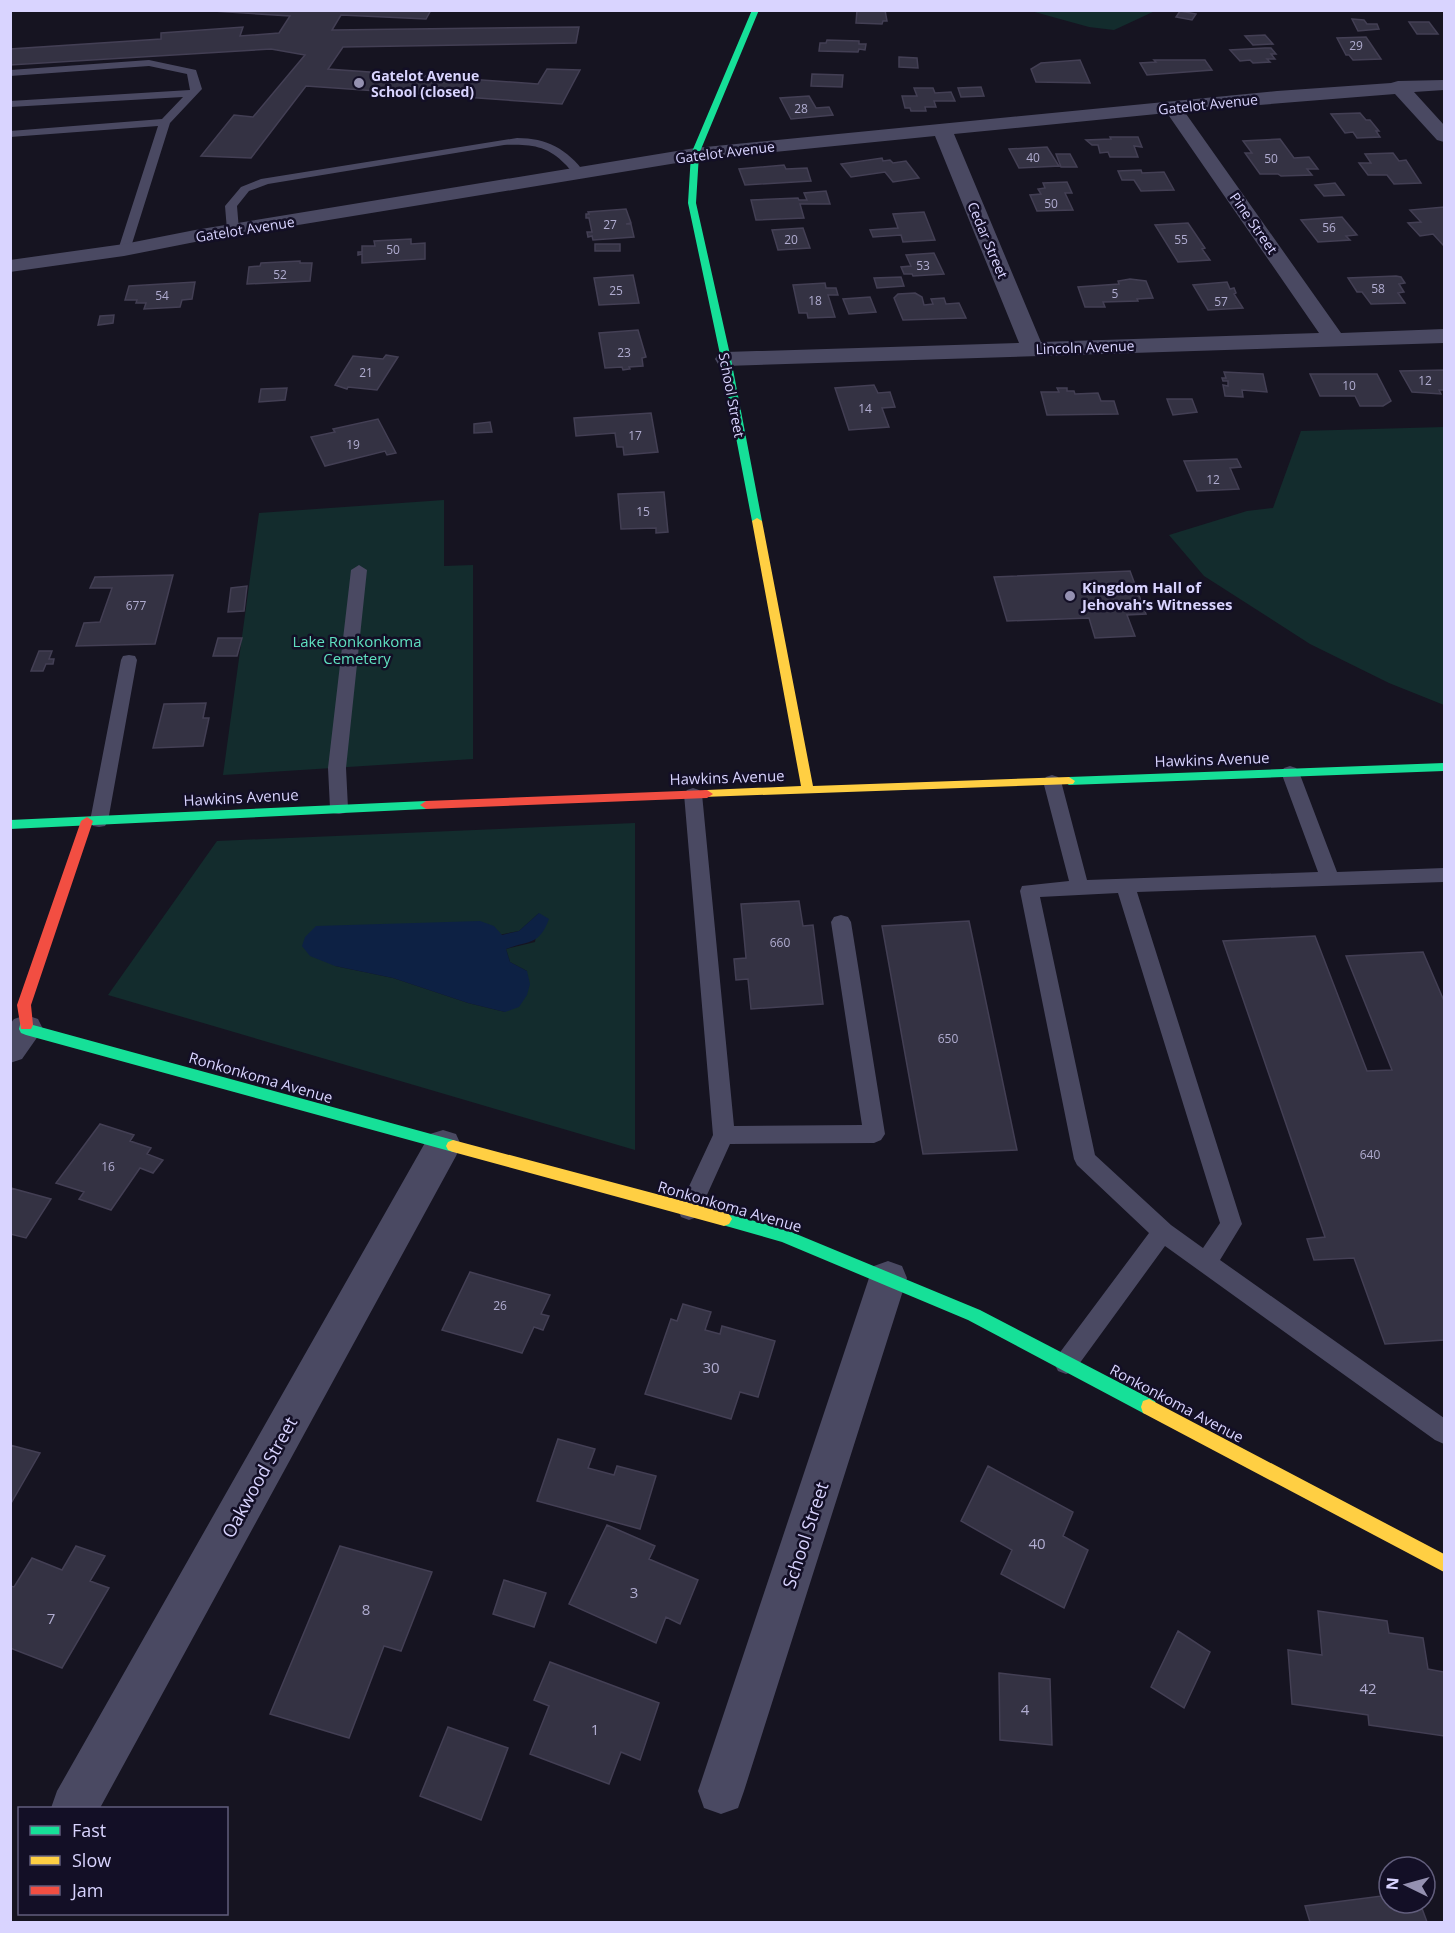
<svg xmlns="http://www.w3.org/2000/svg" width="1455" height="1933" font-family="'Open Sans',sans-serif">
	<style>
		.green { fill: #132c2d; fill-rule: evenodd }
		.water { fill: #0d2144 }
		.building { fill: #343243; stroke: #433f54; stroke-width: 1.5 }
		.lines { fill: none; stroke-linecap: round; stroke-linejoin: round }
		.lane { fill: #4a4962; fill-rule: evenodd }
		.street { fill: #4a4962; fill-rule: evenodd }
		.fast { fill: #16e098; fill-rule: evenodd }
		.slow { fill: #ffcf43; fill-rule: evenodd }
		.jam { fill: #f24e42; fill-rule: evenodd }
		.poi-dot { fill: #9591b1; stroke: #130f26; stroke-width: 2 }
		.labels { text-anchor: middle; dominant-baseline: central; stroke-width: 5; stroke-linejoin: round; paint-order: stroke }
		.number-label { font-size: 12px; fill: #b0acd0 }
		.far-poi-label { font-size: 14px; font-weight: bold; fill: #d9d4ff; stroke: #130f26; text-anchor: start }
		.far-street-label { font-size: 14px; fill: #d9d4ff; stroke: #130f26 }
		.poi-label { font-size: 15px; font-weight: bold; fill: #d9d4ff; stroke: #130f26; text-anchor: start }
		.park-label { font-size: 15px; fill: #5fe0c0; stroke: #130f26 }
		.street-label { font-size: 15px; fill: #d9d4ff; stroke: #130f26 }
		.near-number-label { font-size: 15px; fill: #b0acd0 }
		.near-street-label { font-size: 18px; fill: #d9d4ff; stroke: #130f26 }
	</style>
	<rect width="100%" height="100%" fill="#161421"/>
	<path class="green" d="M 1031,11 L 1155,11 L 1114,30 L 1089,27 Z
		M 1444,427 L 1444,705 L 1389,683 L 1310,644 L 1204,576 L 1169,535 L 1247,511 L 1273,508 L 1301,431 Z
		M 444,500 L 444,566 L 473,565 L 473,759 L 223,775 L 259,513 Z
		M 635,823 L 635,1150 L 108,995 L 217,841 ZM 539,913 L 535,942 L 506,949 L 510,962 L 527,971 L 505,1012 L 468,1003 L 393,978 L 335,966 L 519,931 Z"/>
	<path class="water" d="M 539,913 L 549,919 C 539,946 529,940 506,949 L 510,962 L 527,971 L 530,984 L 527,995 L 519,1007 L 505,1012 L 468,1003 L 393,978 L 335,966 L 310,956 L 302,946 L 305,937 L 316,926 L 480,921 L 494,926 L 502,935 L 519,931 Z"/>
	<path class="building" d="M 197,10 L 431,10 L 426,19 L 341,15 L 332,30 L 579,27 L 576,43 L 343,47 L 328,69 L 538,84 L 547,69 L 580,70 L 562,104 L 306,86 L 251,158 L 201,156 L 234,115 L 253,117 L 305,55 L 271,49 L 10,65 L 10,49 L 161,39 L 161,33 L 243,27 L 240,36 L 279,33 L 290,16 Z
		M 857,10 L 885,10 L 887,21 L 883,21 L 882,24 L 856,23 Z
		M 1180,11 L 1196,14 L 1192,20 L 1176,17 Z
		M 1352,19 L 1364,20 L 1367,24 L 1377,24 L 1379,29 L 1358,31 Z
		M 1409,22 L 1429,22 L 1438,34 L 1417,34 Z
		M 1265,35 L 1273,44 L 1253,45 L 1245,36 Z
		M 1366,37 L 1381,59 L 1353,60 L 1349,55 L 1346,55 L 1337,38 Z
		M 827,40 L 859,41 L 859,44 L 866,44 L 865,50 L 859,49 L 858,52 L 819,51 L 820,43 L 826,43 Z
		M 1265,48 L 1271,48 L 1276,54 L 1271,54 L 1275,59 L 1267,59 L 1270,62 L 1253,63 L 1250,60 L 1240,61 L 1230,50 Z
		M 899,57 L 917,58 L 918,68 L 899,67 Z
		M 1080,60 L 1090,83 L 1036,82 L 1031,69 L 1041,63 Z
		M 1154,60 L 1205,60 L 1212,70 L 1147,75 L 1140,63 L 1156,62 Z
		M 812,74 L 843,75 L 842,87 L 811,86 Z
		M 981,87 L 984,96 L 961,97 L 958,88 Z
		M 914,88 L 933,88 L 935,93 L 951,92 L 955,101 L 934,101 L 936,107 L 925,107 L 926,111 L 911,111 L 910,108 L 905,108 L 902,96 L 917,96 Z
		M 809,96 L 816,108 L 829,107 L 833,115 L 791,119 L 780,98 Z
		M 1360,113 L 1366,120 L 1370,120 L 1379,131 L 1376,131 L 1380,137 L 1357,138 L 1353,132 L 1345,133 L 1331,114 Z
		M 1110,137 L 1138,137 L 1142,147 L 1134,146 L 1138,157 L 1110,157 L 1108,152 L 1100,153 L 1098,145 L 1092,145 L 1086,140 L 1111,139 Z
		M 1280,139 L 1294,158 L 1309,157 L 1318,169 L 1307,169 L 1312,175 L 1281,176 L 1278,174 L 1260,174 L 1245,153 L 1252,153 L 1243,141 Z
		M 1047,147 L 1059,166 L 1019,168 L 1009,149 Z
		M 1393,153 L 1399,161 L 1406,160 L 1421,183 L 1394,184 L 1387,175 L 1368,175 L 1359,163 L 1371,163 L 1365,154 Z
		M 1056,154 L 1070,154 L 1077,167 L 1061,167 Z
		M 882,158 L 883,161 L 890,160 L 893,163 L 906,161 L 919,178 L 893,182 L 885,172 L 851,177 L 841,164 Z
		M 784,165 L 786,169 L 807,168 L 811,181 L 745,185 L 739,169 Z
		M 1141,170 L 1142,173 L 1164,172 L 1174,190 L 1141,191 L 1134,180 L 1122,180 L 1118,171 Z
		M 1067,182 L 1072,193 L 1065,193 L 1073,210 L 1037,211 L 1030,195 L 1041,194 L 1038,189 L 1045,188 L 1043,183 Z
		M 1335,183 L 1344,195 L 1324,196 L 1315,185 Z
		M 826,191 L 830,204 L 800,204 L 804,218 L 756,220 L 751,200 L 798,198 L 799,200 L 807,200 L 804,193 Z
		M 1444,207 L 1444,246 L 1433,234 L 1420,236 L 1408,223 L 1421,222 L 1410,210 Z
		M 626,209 L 631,223 L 626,224 L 631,224 L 634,237 L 593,240 L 592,236 L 588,237 L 587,232 L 592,232 L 589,218 L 586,218 L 586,214 L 589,214 L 588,212 Z
		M 924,212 L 935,240 L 903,242 L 901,235 L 873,237 L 870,230 L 898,228 L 893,214 Z
		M 1342,217 L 1357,235 L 1346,236 L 1350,240 L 1318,242 L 1301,220 Z
		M 1188,223 L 1205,248 L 1202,249 L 1210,260 L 1178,262 L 1155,225 Z
		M 803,228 L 810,248 L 778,250 L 772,230 Z
		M 411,239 L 411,244 L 425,243 L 425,259 L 362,263 L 362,254 L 358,255 L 358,252 L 362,252 L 362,246 L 375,246 L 374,241 Z
		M 595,244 L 620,244 L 620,251 L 595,251 Z
		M 934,253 L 944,274 L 913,276 L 912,274 L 904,274 L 901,267 L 911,266 L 906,255 Z
		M 300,261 L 300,263 L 312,263 L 310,281 L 247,284 L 249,267 L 260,266 L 261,263 Z
		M 633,275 L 639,303 L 599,305 L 594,278 Z
		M 1396,276 L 1401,277 L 1405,283 L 1399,284 L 1404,292 L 1398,293 L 1405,303 L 1371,304 L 1362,292 L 1357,292 L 1348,278 Z
		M 901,277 L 904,286 L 877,288 L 874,278 Z
		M 1130,279 L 1146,281 L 1153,298 L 1137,299 L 1138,301 L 1103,302 L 1105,307 L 1085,307 L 1078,287 L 1119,284 L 1118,281 Z
		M 195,282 L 192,299 L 182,300 L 180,307 L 144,309 L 146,303 L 136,303 L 137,300 L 125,300 L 129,286 Z
		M 1227,282 L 1230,289 L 1234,288 L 1236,293 L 1234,294 L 1243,308 L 1208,310 L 1193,285 Z
		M 825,283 L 826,288 L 836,288 L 838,295 L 828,295 L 835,317 L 808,318 L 807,313 L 799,313 L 793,285 Z
		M 915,293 L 922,297 L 924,305 L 933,304 L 931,299 L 944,298 L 946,304 L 959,303 L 966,318 L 903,320 L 894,298 L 898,294 Z
		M 870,297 L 876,312 L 849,314 L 843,299 Z
		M 114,315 L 113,323 L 98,325 L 100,316 Z
		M 638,330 L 646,357 L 642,358 L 643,366 L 629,367 L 630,369 L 623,370 L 622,367 L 605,368 L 599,333 Z
		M 386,355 L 398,357 L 377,390 L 348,387 L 347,389 L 335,385 L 353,356 L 383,359 Z
		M 1444,370 L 1444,390 L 1439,390 L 1441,394 L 1412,392 L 1400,371 Z
		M 1224,372 L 1263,374 L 1267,392 L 1242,390 L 1243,397 L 1225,396 L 1223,385 L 1228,386 L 1228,381 L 1223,381 L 1222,378 L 1226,378 Z
		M 1310,374 L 1377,374 L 1391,401 L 1383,406 L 1360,406 L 1355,396 L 1320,396 Z
		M 874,385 L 878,393 L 890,392 L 895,407 L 882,408 L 889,427 L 849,430 L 835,388 Z
		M 287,388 L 285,400 L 259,402 L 261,389 Z
		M 1057,388 L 1067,388 L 1067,391 L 1074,391 L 1075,394 L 1098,393 L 1101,401 L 1114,401 L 1118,414 L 1047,415 L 1041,392 L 1059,392 Z
		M 1167,399 L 1192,399 L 1197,412 L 1173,415 Z
		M 651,413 L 658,452 L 624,455 L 623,447 L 617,447 L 615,433 L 576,436 L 574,418 Z
		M 378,419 L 396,453 L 387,455 L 385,451 L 325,466 L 311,437 L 335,432 L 333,429 Z
		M 490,422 L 492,432 L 474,433 L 474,424 Z
		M 1237,459 L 1241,467 L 1230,468 L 1239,489 L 1197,491 L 1184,461 Z
		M 664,492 L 668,532 L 656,533 L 656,528 L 621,529 L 618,494 Z
		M 1130,571 L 1146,614 L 1127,615 L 1135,636 L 1095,638 L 1089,618 L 1007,621 L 994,577 Z
		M 173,575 L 155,644 L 76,646 L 84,623 L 100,622 L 112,588 L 90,588 L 95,577 Z
		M 247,586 L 244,611 L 228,612 L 231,588 Z
		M 218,638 L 242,638 L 237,656 L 213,656 Z
		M 39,651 L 52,651 L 49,659 L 54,659 L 53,664 L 46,664 L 43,671 L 31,671 Z
		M 206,703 L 203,718 L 209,718 L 203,746 L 153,748 L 164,704 Z
		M 799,901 L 803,926 L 813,925 L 823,1004 L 751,1009 L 748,979 L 736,980 L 734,959 L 746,958 L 741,904 Z
		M 969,921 L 1017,1150 L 923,1154 L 882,926 Z
		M 1315,936 L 1367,1071 L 1392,1070 L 1346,956 L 1423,952 L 1444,1001 L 1444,1340 L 1385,1344 L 1354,1258 L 1314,1260 L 1307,1239 L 1325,1237 L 1223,941 Z
		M 100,1124 L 134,1135 L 130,1141 L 151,1148 L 147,1154 L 163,1160 L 153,1173 L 140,1168 L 111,1210 L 79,1199 L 84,1192 L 56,1183 Z
		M 11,1188 L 51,1199 L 26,1238 L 10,1234 Z
		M 470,1272 L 550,1295 L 541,1314 L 549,1316 L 543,1330 L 534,1327 L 522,1353 L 442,1330 Z
		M 683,1304 L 711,1312 L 705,1330 L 720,1334 L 722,1326 L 775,1341 L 758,1397 L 740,1392 L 731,1419 L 645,1394 L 671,1319 L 677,1321 Z
		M 558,1439 L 595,1449 L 588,1468 L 614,1475 L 617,1466 L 656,1476 L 640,1529 L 537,1501 Z
		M 10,1445 L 40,1453 L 10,1505 Z
		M 988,1466 L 1073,1512 L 1063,1536 L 1088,1550 L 1064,1608 L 1001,1574 L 1012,1550 L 961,1521 Z
		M 607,1525 L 655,1546 L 649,1559 L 698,1580 L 680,1624 L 666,1617 L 656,1643 L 569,1604 Z
		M 76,1546 L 105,1556 L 90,1581 L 109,1588 L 62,1668 L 10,1648 L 10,1586 L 14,1587 L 32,1558 L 62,1570 Z
		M 340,1546 L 432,1572 L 401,1651 L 384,1646 L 349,1738 L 270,1714 Z
		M 504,1580 L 546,1593 L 534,1627 L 493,1614 Z
		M 1318,1611 L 1387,1621 L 1389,1633 L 1423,1638 L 1428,1669 L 1444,1672 L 1444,1736 L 1369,1725 L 1368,1715 L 1292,1704 L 1288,1650 L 1322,1655 Z
		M 1178,1631 L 1210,1652 L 1184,1708 L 1151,1687 Z
		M 550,1662 L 659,1703 L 640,1760 L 621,1752 L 609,1784 L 530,1754 L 549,1706 L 534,1700 Z
		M 999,1673 L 1050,1679 L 1052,1745 L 1000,1740 Z
		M 448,1727 L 508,1748 L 481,1820 L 420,1796 Z
		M 1389,1895 L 1389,1903 L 1420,1903 L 1427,1922 L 1310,1922 L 1305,1906 Z"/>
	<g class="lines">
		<path class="lane" d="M 149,60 L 196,70 L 202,89 L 170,123 L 130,250 L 124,254 L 118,250 L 158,126 L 10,137 L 10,131 L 162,119 L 183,97 L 10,107 L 10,101 L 190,90 L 187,74 L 149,66 L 10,76 L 10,70 Z
			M 517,138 C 547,138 567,149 585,173 L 579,176 C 573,174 570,169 565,164 C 547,145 529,144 504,145 L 268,184 L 249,191 L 237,206 L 239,230 L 237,233 L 233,234 L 227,230 L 225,206 L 241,187 L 261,179 Z
			M 359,565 L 367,570 L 346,768 L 348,808 L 345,813 L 339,814 L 333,813 L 330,808 L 328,768 L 351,570 Z
			M 129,655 L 135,656 L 137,660 L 108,821 L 105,826 L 99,827 L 93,826 L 90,821 L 121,660 L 123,656 Z
			M 1290,766 L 1296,768 L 1299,772 L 1337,872 L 1444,868 L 1444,882 L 1137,892 L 1242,1224 L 1220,1260 L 1444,1418 L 1444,1444 L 1435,1440 L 1165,1246 L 1074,1371 L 1066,1374 L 1058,1371 L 1054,1363 L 1058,1355 L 1149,1233 L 1077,1165 L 1074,1159 L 1020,891 L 1022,886 L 1069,881 L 1043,781 L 1046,777 L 1052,775 L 1058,777 L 1061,781 L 1087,880 L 1318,872 L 1281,772 L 1284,768 ZM 1118,893 L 1220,1223 L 1203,1248 L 1171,1225 L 1095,1155 L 1040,897 Z
			M 693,788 L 699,790 L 702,794 L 734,1126 L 862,1125 L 831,922 L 834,917 L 841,915 L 848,917 L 851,922 L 885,1134 L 881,1140 L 874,1143 L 730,1144 L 697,1217 L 689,1220 L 681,1217 L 678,1210 L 713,1135 L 684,794 L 687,790 Z"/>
		<path class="street" d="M 1444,80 L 1444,90 L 1414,92 L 1444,125 L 1444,142 L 1437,140 L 1395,94 L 1184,111 L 1341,333 L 1444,329 L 1444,343 L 726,366 L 718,364 L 715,359 L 718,354 L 726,352 L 1019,343 L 935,136 L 695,160 L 195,242 L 124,256 L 10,272 L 10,260 L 124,244 L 195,230 L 695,148 L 1277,91 L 1391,83 L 1398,81 ZM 1167,113 L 1319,333 L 1041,342 L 954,134 Z
			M 26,1015 L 38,1019 L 43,1029 L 22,1059 L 10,1063 L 10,1024 L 14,1019 Z
			M 443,1130 L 456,1134 L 461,1145 L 456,1156 L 100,1808 L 51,1808 L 57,1791 L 430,1134 Z
			M 888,1261 L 902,1266 L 907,1278 L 744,1791 L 738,1808 L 721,1814 L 704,1808 L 698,1791 L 869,1278 L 874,1266 Z"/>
		<path class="fast" d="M 752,10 L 759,10 L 699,154 L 696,203 L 731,359 L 762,521 L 757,524 L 752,521 L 721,359 L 688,203 L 691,154 Z
			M 1444,763 L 1444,771 L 1069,785 L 1063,781 L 1069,777 Z
			M 426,801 L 432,805 L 426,809 L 10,829 L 10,820 Z
			M 26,1019 L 31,1021 L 33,1025 L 453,1140 L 458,1142 L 460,1146 L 458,1150 L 453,1152 L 26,1035 L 21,1033 L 19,1029 L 21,1021 Z
			M 724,1212 L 789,1231 L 980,1310 L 1155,1401 L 1157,1407 L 1155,1413 L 1149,1415 L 1143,1413 L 968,1320 L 782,1242 L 719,1224 L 716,1219 L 719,1214 Z"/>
		<path class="slow" d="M 757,518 L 762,521 L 813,786 L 1069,777 L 1075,781 L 1073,784 L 703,797 L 701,794 L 703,791 L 707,790 L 801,786 L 752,521 Z
			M 453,1140 L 724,1212 L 729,1214 L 732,1219 L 729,1224 L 724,1226 L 453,1152 L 448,1150 L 446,1146 L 448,1142 Z
			M 1149,1399 L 1444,1554 L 1444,1572 L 1143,1413 L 1141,1407 L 1143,1401 Z"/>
		<path class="jam" d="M 707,790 L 713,794 L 707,798 L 426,809 L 420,805 L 426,801 Z
			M 87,817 L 93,821 L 31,1005 L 33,1025 L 31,1029 L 21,1029 L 17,1005 L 81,821 Z"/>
	</g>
	<g class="poi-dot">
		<circle cx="359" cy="83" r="6"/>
		<circle cx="1070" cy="596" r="6"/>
	</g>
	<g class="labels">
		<g class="number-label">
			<text x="1356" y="45">29</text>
			<text x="801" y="108">28</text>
			<text x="1033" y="157">40</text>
			<text x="1271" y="158">50</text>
			<text x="1051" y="203">50</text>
			<text x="610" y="224">27</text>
			<text x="1329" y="227">56</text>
			<text x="791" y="239">20</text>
			<text x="1181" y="239">55</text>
			<text x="393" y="249">50</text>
			<text x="923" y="265">53</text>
			<text x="280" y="274">52</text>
			<text x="1378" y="288">58</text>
			<text x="616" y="290">25</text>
			<text x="1115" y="293">5</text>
			<text x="162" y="295">54</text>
			<text x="815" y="300">18</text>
			<text x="1221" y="301">57</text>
			<text x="624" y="352">23</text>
			<text x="366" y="372">21</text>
			<text x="1425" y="380">12</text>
			<text x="1349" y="385">10</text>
			<text x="865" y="408">14</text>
			<text x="635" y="435">17</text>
			<text x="353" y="444">19</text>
			<text x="1213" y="479">12</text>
			<text x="643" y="511">15</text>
			<text x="136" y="605">677</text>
			<text x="780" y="942">660</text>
			<text x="948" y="1038">650</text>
			<text x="1370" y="1154">640</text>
			<text x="108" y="1166">16</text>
			<text x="500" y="1305">26</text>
		</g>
		<g class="far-poi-label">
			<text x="371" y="75">Gatelot Avenue<tspan x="371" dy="16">School (closed)</tspan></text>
		</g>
		<g class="far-street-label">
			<text transform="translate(1208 104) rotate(-6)">Gatelot Avenue</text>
			<text transform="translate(725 152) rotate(-7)">Gatelot Avenue</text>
			<text transform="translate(1254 223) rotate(55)">Pine Street</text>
			<text transform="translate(245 229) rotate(-9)">Gatelot Avenue</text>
			<text transform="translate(988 240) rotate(67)">Cedar Street</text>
			<text transform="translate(1085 347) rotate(-2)">Lincoln Avenue</text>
			<text transform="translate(732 395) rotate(79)">School Street</text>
		</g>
		<g class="poi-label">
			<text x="1082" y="587">Kingdom Hall of<tspan x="1082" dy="17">Jehovah’s Witnesses</tspan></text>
		</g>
		<g class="park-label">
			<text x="357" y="641">Lake Ronkonkoma<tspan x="357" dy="17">Cemetery</tspan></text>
		</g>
		<g class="street-label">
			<text transform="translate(1212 759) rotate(-2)">Hawkins Avenue</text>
			<text transform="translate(727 777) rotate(-2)">Hawkins Avenue</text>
			<text transform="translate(241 797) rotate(-3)">Hawkins Avenue</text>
			<text transform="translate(261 1077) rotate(16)">Ronkonkoma Avenue</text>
			<text transform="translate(730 1206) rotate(16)">Ronkonkoma Avenue</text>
			<text transform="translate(1177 1403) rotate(28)">Ronkonkoma Avenue</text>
		</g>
		<g class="near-number-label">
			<text x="711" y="1367">30</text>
			<text x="1037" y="1543">40</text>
			<text x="634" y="1592">3</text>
			<text x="366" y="1609">8</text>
			<text x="51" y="1618">7</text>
			<text x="1368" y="1688">42</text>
			<text x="1025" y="1709">4</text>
			<text x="595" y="1729">1</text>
		</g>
		<g class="near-street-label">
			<text transform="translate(259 1477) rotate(-61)">Oakwood Street</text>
			<text transform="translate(805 1535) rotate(-72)">School Street</text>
		</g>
	</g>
	<rect width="1455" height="1933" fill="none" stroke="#d9d4ff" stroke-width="24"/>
	<rect x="18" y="1807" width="210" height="108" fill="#130f26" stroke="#625e7d" stroke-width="1.5"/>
	<rect x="30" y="1826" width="30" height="9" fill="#16e098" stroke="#625e7d" stroke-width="1.5"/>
	<text x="72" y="1837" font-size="18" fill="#d9d4ff">Fast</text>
	<rect x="30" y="1856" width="30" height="9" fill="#ffcf43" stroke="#625e7d" stroke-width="1.5"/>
	<text x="72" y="1867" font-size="18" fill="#d9d4ff">Slow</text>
	<rect x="30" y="1886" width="30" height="9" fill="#f24e42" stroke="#625e7d" stroke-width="1.5"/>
	<text x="72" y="1897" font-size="18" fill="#d9d4ff">Jam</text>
	<g transform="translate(1407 1885) rotate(275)"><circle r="28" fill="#130f26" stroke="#625e7d" stroke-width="1.5"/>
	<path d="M0-4.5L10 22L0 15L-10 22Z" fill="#9591b1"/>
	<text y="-9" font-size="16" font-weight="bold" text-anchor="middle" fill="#d9d4ff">N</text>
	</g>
</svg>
